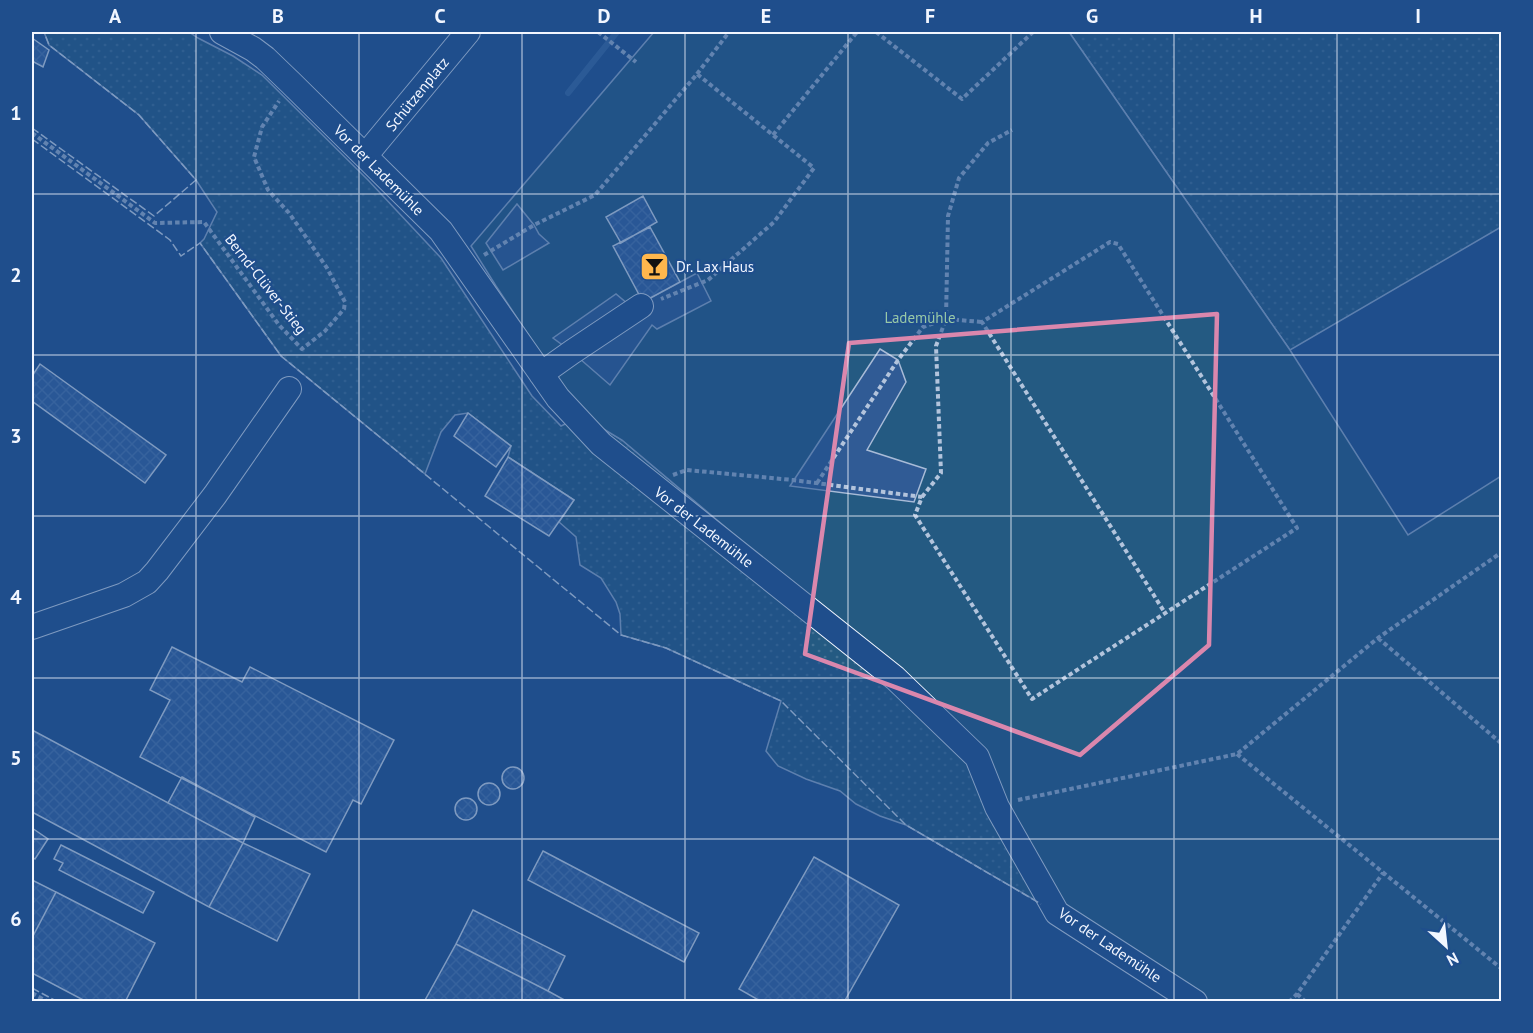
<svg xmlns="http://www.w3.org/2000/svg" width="1533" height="1033" font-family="'PT Sans',sans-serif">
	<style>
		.grass { fill: url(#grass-dots); stroke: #a8bbd7; stroke-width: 1.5 }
		.garden { fill: #245a82; stroke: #a8bbd7; stroke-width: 1.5 }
		.parking { fill: #305b95; stroke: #a8bbd7; stroke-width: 1.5 }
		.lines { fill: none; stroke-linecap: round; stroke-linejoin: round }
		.stream { stroke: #3b69a3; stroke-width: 6 }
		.building { fill: url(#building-cross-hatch); stroke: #f2f6ff; stroke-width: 1.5 }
		.minor-casing { stroke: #f2f6ff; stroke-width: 26 }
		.path { stroke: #b3c4dc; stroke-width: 4; stroke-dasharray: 4.5 3; stroke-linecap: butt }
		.minor { stroke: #1f4e8c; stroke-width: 24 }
		.fence { stroke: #f2f6ff; stroke-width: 1.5; stroke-dasharray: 8 3; stroke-linecap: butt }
		.marked { fill: none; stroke: #da87ad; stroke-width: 4.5; stroke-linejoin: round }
		.grid { fill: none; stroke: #f2f6ff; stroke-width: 1.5; stroke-opacity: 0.55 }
		.labels { text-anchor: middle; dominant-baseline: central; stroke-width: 4.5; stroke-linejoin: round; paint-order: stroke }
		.street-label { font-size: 15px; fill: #f2f6ff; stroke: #1f4e8c }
		.poi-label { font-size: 15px; fill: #f2f6ff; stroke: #1f4e8c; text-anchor: start }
		.park-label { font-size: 15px; fill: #97c8a6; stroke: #1f4e8c }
		.neatline { fill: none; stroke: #f2f6ff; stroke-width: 2 }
		.grid-label { font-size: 20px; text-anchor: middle; font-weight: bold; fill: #f2f6ff }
	</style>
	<defs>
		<pattern id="grass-dots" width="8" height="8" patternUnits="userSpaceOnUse" patternTransform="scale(1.5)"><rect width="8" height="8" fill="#245a82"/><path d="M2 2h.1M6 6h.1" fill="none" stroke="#447295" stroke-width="1.8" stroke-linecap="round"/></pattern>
		<pattern id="building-cross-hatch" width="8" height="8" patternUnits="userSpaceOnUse" patternTransform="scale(1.5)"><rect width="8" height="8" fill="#3563a3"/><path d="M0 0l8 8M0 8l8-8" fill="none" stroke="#537ab1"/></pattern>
	</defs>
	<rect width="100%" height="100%" fill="#1f4e8c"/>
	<path class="grass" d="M 44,32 L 189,32 L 198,38 L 233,56 L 262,75 L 368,180 L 441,258 L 532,396 L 561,426 L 582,416 L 622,440 L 762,558 L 941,716 L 1062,916 L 906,825 L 880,816 L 856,804 L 840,791 L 806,779 L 778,766 L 766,751 L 781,701 L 666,648 L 621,635 L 620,614 L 616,602 L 601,578 L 580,565 L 576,537 L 559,522 L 574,500 L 508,457 L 511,446 L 468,413 L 455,415 L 441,432 L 425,474 L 281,356 L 200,243 L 204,239 L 217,212 L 196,180 L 139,115 L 49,45 Z
		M 1069,32 L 1501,32 L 1501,227 L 1290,350 Z"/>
	<path class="garden" d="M 654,32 L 1069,32 L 1290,350 L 1408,535 L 1501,476 L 1501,1001 L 1184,1001 L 1062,916 L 1003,803 L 989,761 L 762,558 L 622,440 L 582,416 L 496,286 L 471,246 Z"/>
	<path class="parking" d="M 517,204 L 534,225 L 539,234 L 549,243 L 503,270 L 486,243 Z
		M 697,273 L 711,301 L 657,329 L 652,325 L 610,385 L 572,352 L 553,338 L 616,294 L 634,309 L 643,302 Z
		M 880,349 L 898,360 L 906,382 L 867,450 L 926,469 L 914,502 L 790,486 Z"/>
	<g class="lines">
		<path class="stream" d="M 568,93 L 617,32"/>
	</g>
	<path class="building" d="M 32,38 L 49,50 L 43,67 L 32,61 Z
		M 643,196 L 657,222 L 621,243 L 606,217 Z
		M 650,227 L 680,282 L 643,302 L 613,246 Z
		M 40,364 L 166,455 L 145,483 L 32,401 L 32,376 Z
		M 468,413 L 511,446 L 496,467 L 454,436 Z
		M 508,457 L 574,500 L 549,536 L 485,496 Z
		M 172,647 L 242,682 L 250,667 L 394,740 L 361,804 L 353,800 L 326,852 L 140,757 L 170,700 L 150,690 Z
		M 32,730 L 243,843 L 209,907 L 32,812 Z
		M502 778a11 11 0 1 1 22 0a11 11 0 1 1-22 0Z
		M 182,777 L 255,817 L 243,843 L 168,803 Z
		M478 794a11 11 0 1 1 22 0a11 11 0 1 1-22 0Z
		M455 809a11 11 0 1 1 22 0a11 11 0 1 1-22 0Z
		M 32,828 L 48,839 L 35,859 L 32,857 Z
		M 243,843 L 310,874 L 277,941 L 209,907 Z
		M 61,845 L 154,892 L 143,913 L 59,870 L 63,863 L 54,859 Z
		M 543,851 L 699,933 L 684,962 L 528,880 Z
		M 814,857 L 899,905 L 844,1002 L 762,1002 L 739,989 Z
		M 32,880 L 56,892 L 32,938 Z
		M 56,892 L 155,943 L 125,1002 L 87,1002 L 32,973 L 32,938 Z
		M 473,910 L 565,956 L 548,991 L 456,944 Z
		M 456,944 L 548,991 L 568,1002 L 424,1002 Z"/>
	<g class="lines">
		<defs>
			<path id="minor" d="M 222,32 L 253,49 L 265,58 L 291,83 L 441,231 L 558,398 L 601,444 L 895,678 L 977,757 L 997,807 L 1057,913 L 1195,1002
				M 365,156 L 468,32
				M 541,374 L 572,352 L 641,306
				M 32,627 L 124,595 L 147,582 L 157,571 L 215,495 L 289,389"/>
		</defs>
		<use href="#minor" class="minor-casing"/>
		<path class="path" d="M 598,32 L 636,62
			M 876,32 L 962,99 L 1033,32
			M 697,74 L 729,32
			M 32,133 L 155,223 L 204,222 L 279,325 L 302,349 L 325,331 L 344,309 L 345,302 L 327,268 L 308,240 L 289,213 L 268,190 L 254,157 L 262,127 L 279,101
			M 773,135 L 857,32
			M 484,255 L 534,225 L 595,195 L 697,74 L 814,168 L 774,222 L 708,280 L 661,299
			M 673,475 L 687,470 L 793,480 L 922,497 L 915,515 L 1032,699 L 1297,528 L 1118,244 L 1110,242 L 982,322 L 1165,613
			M 817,483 L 898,360 L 923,327 L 946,319 L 948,216 L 959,178 L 988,143 L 1012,130
			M 922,497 L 941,473 L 936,346 L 946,319 L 982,322
			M 1378,638 L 1502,744
			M 1237,754 L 1502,969
			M 1018,800 L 1237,754 L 1378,638 L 1502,552
			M 32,993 L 48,1002
			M 1297,994 L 1306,1002
			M 1289,1002 L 1297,994 L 1383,873"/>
		<use href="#minor" class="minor"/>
		<path class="fence" d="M 32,128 L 154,216 L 196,180 L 139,115 L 49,45 L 44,32
			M 32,139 L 170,240 L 181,256 L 200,243 L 281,356 L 621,635 L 666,648 L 781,701 L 906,825 L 1041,904
			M 32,988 L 58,1002"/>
	</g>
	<path d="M0 0H1533V1033H0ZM 1217,314 L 1209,645 L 1080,755 L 805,654 L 849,343 Z" fill="#1f4e8c" fill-opacity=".55" fill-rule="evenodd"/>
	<path class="marked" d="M 1217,314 L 1209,645 L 1080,755 L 805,654 L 849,343 Z"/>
	<path class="grid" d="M 196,32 L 196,1002M 359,32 L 359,1002M 522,32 L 522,1002M 685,32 L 685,1002M 848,32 L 848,1002M 1011,32 L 1011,1002M 1174,32 L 1174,1002M 1337,32 L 1337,1002M 32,194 L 1502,194M 32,355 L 1502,355M 32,516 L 1502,516M 32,678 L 1502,678M 32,839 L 1502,839"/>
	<defs>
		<symbol id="bar-square" viewBox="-11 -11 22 22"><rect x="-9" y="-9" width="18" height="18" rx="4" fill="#ffb74d" stroke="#1f4e8c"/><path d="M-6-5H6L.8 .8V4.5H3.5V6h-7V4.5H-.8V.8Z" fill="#111"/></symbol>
	</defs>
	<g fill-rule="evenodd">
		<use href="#bar-square" x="638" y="250" width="33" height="33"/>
	</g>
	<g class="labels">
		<g class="street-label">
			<text transform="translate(417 94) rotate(-51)">Schützenplatz</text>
			<text transform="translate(379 170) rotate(45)">Vor der Lademühle</text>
			<text transform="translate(266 284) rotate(52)">Bernd-Clüver-Stieg</text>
			<text transform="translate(704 527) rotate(38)">Vor der Lademühle</text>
			<text transform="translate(1110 945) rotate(34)">Vor der Lademühle</text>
		</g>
		<g class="poi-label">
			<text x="676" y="266">Dr. Lax Haus</text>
		</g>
		<g class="park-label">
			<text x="920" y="317">Lademühle</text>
		</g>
	</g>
	<rect width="1533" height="1033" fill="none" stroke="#1f4e8c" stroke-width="66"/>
	<g transform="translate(1446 946) rotate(153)" stroke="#1f4e8c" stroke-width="4.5" paint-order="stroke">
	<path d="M0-4.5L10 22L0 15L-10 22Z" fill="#f2f6ff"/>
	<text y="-9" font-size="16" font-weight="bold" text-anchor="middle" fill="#f2f6ff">N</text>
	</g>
	<rect x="33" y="33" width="1467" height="967" class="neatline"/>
	<g class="grid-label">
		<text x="115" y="23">A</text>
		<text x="278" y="23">B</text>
		<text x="440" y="23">C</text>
		<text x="604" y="23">D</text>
		<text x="766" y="23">E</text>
		<text x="930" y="23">F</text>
		<text x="1092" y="23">G</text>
		<text x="1256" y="23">H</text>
		<text x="1418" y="23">I</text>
		<text x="16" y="120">1</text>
		<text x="16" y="282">2</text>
		<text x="16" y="443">3</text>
		<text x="16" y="604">4</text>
		<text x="16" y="765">5</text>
		<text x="16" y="926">6</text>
	</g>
</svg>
